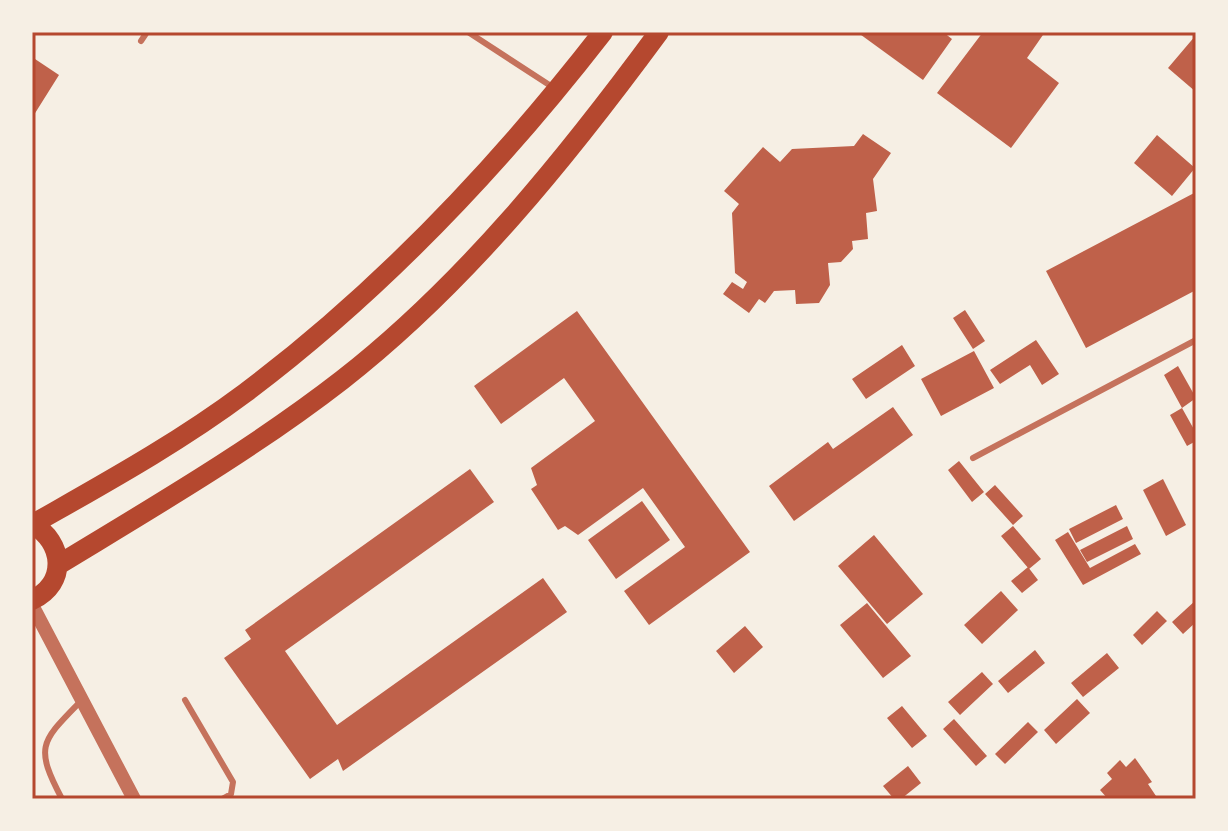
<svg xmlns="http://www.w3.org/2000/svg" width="1228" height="831" font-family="Overpass,sans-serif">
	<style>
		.building { fill: #bf614a }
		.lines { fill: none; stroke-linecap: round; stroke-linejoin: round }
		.service { stroke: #c5725c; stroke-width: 6 }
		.tertiary { stroke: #c5725c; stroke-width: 14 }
		.primary { stroke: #b5482f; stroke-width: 20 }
		.neatline { fill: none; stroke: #b5482f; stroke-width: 3 }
	</style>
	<rect width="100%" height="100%" fill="#f6efe4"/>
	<path class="building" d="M 857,32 L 943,32 L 952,39 L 923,80 Z
		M 983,32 L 1045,32 L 1027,58 L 1059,83 L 1011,148 L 937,93 Z
		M 1196,35 L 1196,92 L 1168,68 Z
		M 32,57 L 59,75 L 32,118 Z
		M 863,134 L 891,153 L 873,179 L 877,211 L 866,213 L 868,239 L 852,241 L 853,249 L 841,262 L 828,263 L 830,285 L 819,303 L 796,304 L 795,290 L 774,291 L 765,303 L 759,299 L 749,313 L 723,294 L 732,282 L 743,289 L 747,282 L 735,273 L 732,213 L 739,204 L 724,191 L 763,147 L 780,162 L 792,149 L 854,146 Z
		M 1157,135 L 1195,168 L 1172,196 L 1134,163 Z
		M 1196,192 L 1196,290 L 1086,348 L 1046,271 Z
		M 965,310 L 985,341 L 973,349 L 953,318 Z
		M 577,311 L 750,552 L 649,625 L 624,591 L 685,547 L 643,488 L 578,535 L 565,526 L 558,530 L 531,489 L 537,485 L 531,468 L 595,421 L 564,378 L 501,424 L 474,386 Z
		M 1036,340 L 1059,374 L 1042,385 L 1030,365 L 1000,384 L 990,370 Z
		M 902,345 L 915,366 L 866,399 L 852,379 Z
		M 974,351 L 994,388 L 941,416 L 921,379 Z
		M 1178,366 L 1196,398 L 1182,408 L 1164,375 Z
		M 893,407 L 913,435 L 794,521 L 769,486 L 828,442 L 833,449 Z
		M 1182,408 L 1196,433 L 1196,441 L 1187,446 L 1170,415 Z
		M 959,461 L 984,492 L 972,502 L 948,470 Z
		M 470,469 L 494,502 L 285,651 L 337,725 L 543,578 L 567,612 L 343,771 L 338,759 L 310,779 L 224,658 L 251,639 L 245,630 Z
		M 1163,479 L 1186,525 L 1166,536 L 1143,490 Z
		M 995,485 L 1023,516 L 1013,525 L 985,494 Z
		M 642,501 L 670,540 L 616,579 L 588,540 Z
		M 1116,505 L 1123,519 L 1076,543 L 1069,529 Z
		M 1013,526 L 1041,559 L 1029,569 L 1001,536 Z
		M 1127,526 L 1133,539 L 1087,562 L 1080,550 Z
		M 1068,532 L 1090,568 L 1135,544 L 1141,554 L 1083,585 L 1055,540 Z
		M 874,535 L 923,594 L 887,624 L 838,566 Z
		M 1028,567 L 1038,580 L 1022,593 L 1011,581 Z
		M 1001,591 L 1018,610 L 982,644 L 964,625 Z
		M 1196,600 L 1196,622 L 1183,634 L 1172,622 Z
		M 867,603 L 911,656 L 883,678 L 840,625 Z
		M 1157,611 L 1167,621 L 1142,645 L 1133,635 Z
		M 745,626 L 763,647 L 734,673 L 716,651 Z
		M 1035,650 L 1045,663 L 1008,693 L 998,681 Z
		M 1107,653 L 1119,668 L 1083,697 L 1071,683 Z
		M 982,672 L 993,684 L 960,715 L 948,702 Z
		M 1077,699 L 1090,713 L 1056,744 L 1044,730 Z
		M 902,706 L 927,736 L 912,748 L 887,718 Z
		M 954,719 L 987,756 L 976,766 L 943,729 Z
		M 1028,722 L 1038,732 L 1005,764 L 995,754 Z
		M 1135,758 L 1152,782 L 1148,784 L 1158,799 L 1108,799 L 1100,790 L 1112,779 L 1107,773 L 1120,760 L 1126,767 Z
		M 908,766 L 921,783 L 901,799 L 894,799 L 883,786 Z"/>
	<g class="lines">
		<path class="service" d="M 468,32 L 554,88
			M 141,41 L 147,32
			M 973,458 L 1196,340
			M 185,700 L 233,782 L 231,794 L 222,799
			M 62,799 C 34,746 41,742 81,701"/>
		<path class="tertiary" d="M 32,605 L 134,799"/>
		<path class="primary" d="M 32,524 C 64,542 68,583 32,600
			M 33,524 C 105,483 178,443 245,393 C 381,291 499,166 603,32
			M 58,565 C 155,506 253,449 342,380 C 465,284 567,157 659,32"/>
	</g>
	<rect width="1228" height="831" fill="none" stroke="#f6efe4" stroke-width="68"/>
	<rect x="34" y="34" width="1160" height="763" class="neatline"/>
</svg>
